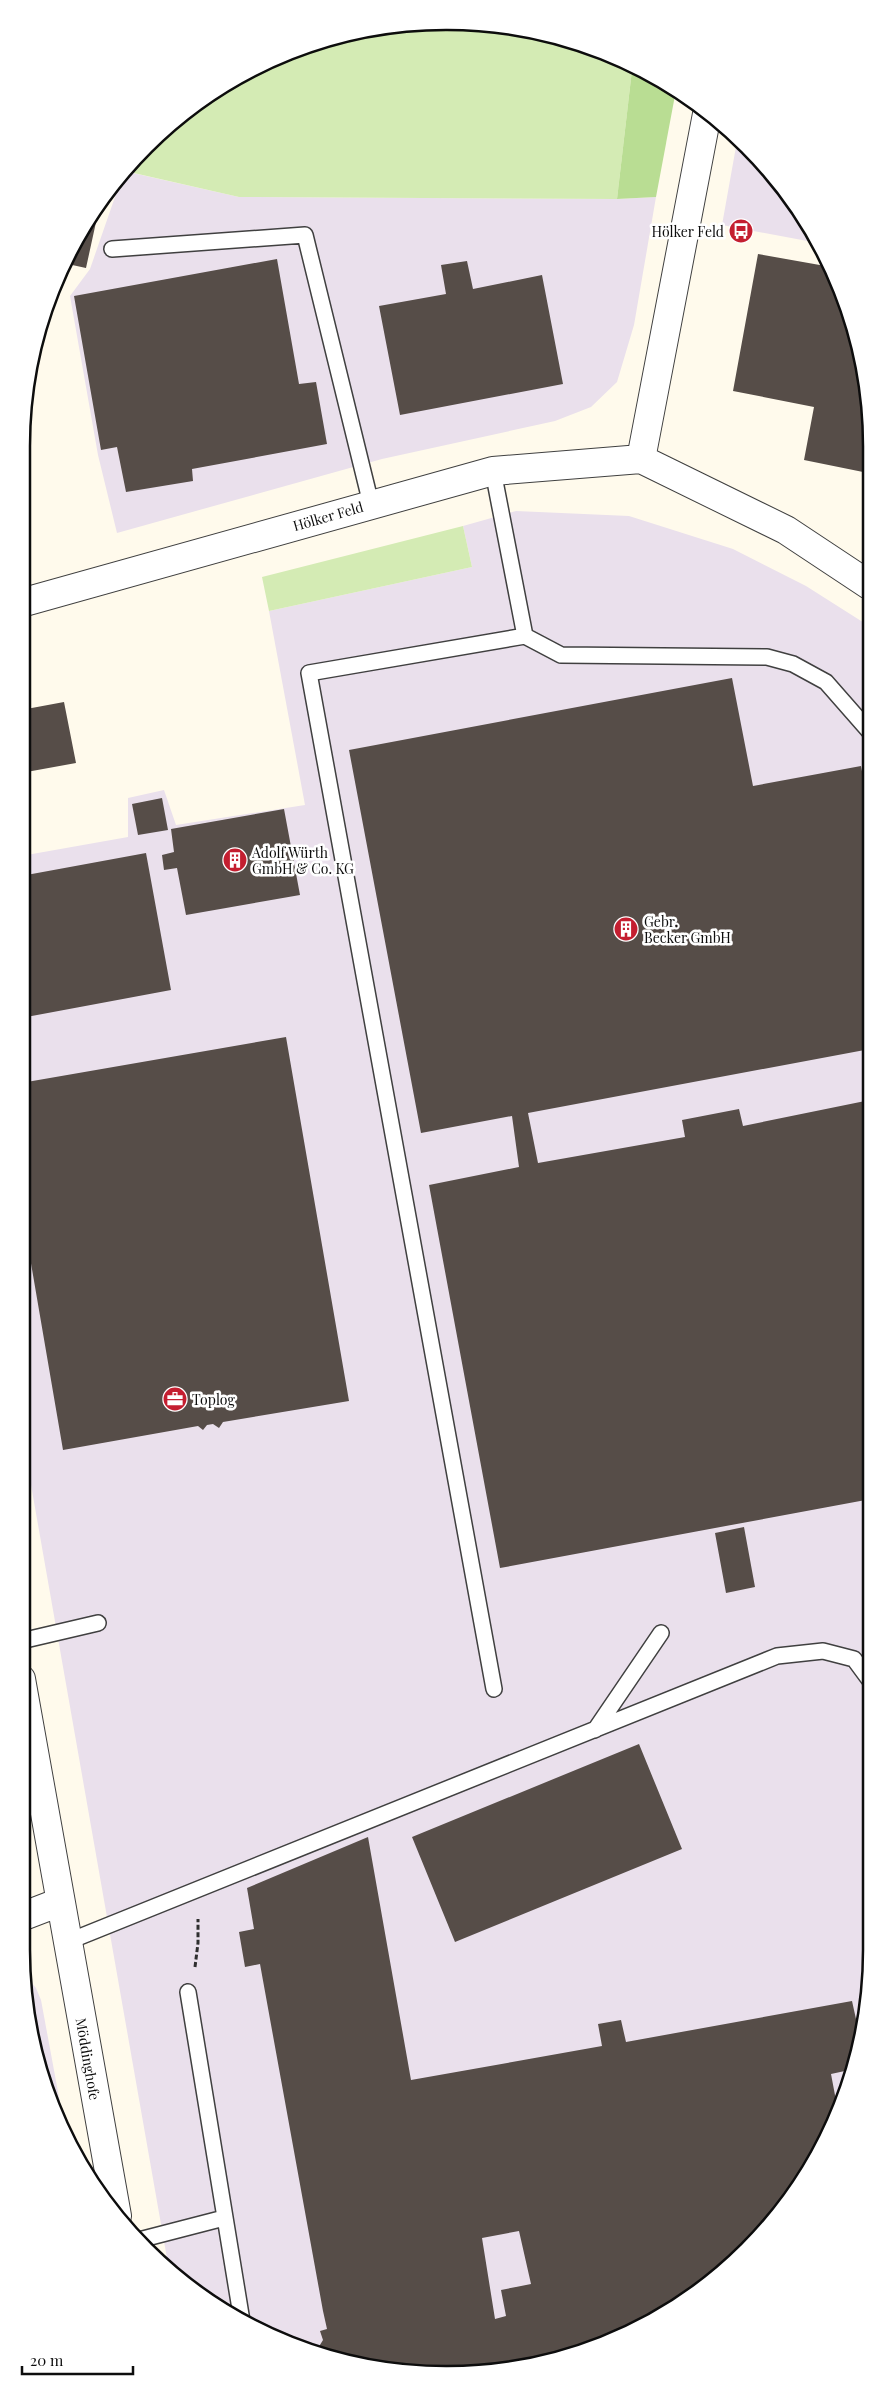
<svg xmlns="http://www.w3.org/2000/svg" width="893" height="2396" font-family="'Playfair Display',serif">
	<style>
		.industrial { fill: #eae0ec }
		.green { fill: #d4ebb4 }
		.forest { fill: #b9dd93 }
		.building { fill: #564d48; fill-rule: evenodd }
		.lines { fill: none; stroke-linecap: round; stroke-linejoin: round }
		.service-casing { stroke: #404040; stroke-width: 18 }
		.minor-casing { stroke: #404040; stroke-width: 30 }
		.path { stroke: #2f2f2f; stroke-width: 3; stroke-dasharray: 5 2.5; stroke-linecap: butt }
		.service { stroke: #fff; stroke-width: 15 }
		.minor { stroke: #fff; stroke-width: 28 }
		.labels { text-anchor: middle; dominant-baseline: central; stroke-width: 5; stroke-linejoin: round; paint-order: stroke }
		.poi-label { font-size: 14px; fill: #0d0d0d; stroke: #fff; text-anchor: start }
		.street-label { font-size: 14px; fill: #0d0d0d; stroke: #fff }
		.rim { fill: none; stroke: #0d0d0d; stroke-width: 2.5 }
	</style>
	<rect width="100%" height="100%" fill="#fffaec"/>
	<path class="industrial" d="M 737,141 L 766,166 L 818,243 L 722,225 Z
		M 124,171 L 239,197 L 617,199 L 656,197 L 634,325 L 617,382 L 591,407 L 555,421 L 382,459 L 117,533 L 98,455 L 70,296 L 90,269 Z
		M 516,511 L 629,516 L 733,549 L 806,586 L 869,626 L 872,1949 L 857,2060 L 828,2138 L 784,2208 L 683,2303 L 609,2342 L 530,2367 L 391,2371 L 310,2352 L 234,2318 L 168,2264 L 21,1428 L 21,856 L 128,837 L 128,798 L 164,790 L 176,825 L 305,805 L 269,611 L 472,567 L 463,526 Z
		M 25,1975 L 36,1988 L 41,2000 L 66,2135 L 44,2086 Z"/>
	<path class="green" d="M 475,22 L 557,36 L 632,70 L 617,199 L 239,197 L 125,171 L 166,127 L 234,78 L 310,44 L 391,25 Z
		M 463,526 L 472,567 L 269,611 L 262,577 Z"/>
	<path class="forest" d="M 632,70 L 676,90 L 656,197 L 617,199 Z"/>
	<path class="building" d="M 94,212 L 98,213 L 86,268 L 63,263 Z
		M 758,254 L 831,267 L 868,391 L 868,473 L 804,460 L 814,407 L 733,391 Z
		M 277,259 L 299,384 L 316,382 L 327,444 L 192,469 L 193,481 L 126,492 L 117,447 L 101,450 L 74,296 Z
		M 467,261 L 473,289 L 542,275 L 563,384 L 400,415 L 379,306 L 446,294 L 441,265 Z
		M 732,678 L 753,786 L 861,766 L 869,809 L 870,1049 L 528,1113 L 538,1163 L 685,1137 L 682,1120 L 739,1109 L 743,1126 L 870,1100 L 871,1499 L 500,1568 L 429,1185 L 519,1167 L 512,1116 L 421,1133 L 349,750 Z
		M 64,702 L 76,763 L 21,773 L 21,710 Z
		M 162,798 L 168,830 L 138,835 L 132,804 Z
		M 284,809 L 300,895 L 186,915 L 177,868 L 164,870 L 162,855 L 174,852 L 171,829 Z
		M 146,853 L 171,990 L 21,1018 L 21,876 Z
		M 286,1037 L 349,1401 L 223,1422 L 219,1428 L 213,1424 L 207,1425 L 203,1430 L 198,1426 L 63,1450 L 21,1205 L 21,1083 Z
		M 744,1527 L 755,1587 L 726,1593 L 715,1533 Z
		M 639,1744 L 682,1849 L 455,1942 L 412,1837 Z
		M 368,1837 L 411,2080 L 602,2046 L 598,2024 L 621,2020 L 626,2042 L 852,2001 L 860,2037 L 857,2060 L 854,2069 L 831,2074 L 838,2111 L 828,2138 L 784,2208 L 683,2303 L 609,2342 L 530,2367 L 391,2371 L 315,2353 L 323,2340 L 320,2331 L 327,2329 L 323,2311 L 260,1964 L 245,1967 L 239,1932 L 254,1929 L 247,1888 ZM 519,2231 L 531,2284 L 501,2290 L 506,2316 L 495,2319 L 482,2238 Z"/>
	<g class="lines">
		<defs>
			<path id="service" d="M 112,249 L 305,235 L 371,504
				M 493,471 L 525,636 L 561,655 L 767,657 L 793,664 L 826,682 L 869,731
				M 21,1641 L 98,1623
				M 494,1689 L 309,673 L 525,636
				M 595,1730 L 661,1633
				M 67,1942 L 777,1656 L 823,1651 L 854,1659 L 871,1682
				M 188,1992 L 242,2321
				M 139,2240 L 224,2218"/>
			<path id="minor" d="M 641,459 L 707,114
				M 21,603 L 493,471 L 641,459 L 786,530 L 869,585
				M 21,1679 L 117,2216
				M 21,1917 L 60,1902"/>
		</defs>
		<use href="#service" class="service-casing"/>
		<use href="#minor" class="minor-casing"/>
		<path class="path" d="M 195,1967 L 198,1943 L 198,1919"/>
		<use href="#service" class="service"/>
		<use href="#minor" class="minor"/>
	</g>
	<defs>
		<symbol id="bus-disc" viewBox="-11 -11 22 22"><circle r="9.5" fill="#c41e30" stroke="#fff"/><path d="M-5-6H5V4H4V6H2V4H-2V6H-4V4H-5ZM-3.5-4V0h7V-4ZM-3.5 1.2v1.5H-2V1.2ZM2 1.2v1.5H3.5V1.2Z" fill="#fff"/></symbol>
		<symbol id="building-disc" viewBox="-11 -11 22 22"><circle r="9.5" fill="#c41e30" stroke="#fff"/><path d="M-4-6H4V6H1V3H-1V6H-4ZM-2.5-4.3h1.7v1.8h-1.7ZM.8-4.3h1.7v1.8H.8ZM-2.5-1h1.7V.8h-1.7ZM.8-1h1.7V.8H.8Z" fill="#fff"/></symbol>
		<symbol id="office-disc" viewBox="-11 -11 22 22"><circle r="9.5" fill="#c41e30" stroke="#fff"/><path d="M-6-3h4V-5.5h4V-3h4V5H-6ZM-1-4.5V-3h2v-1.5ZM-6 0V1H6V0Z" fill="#fff"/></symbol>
	</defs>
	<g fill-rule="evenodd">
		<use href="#bus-disc" x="727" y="217" width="28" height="28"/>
		<use href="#building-disc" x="221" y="846" width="28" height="28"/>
		<use href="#building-disc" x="612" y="915" width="28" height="28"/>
		<use href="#office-disc" x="161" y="1385" width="28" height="28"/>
	</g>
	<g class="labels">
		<g class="poi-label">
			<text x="724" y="231" text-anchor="end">Hölker Feld</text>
			<text x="252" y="852">Adolf Würth<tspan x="252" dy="16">GmbH &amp; Co. KG</tspan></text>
			<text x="644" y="921">Gebr.<tspan x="644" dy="16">Becker GmbH</tspan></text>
			<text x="192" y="1399">Toplog</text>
		</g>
		<g class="street-label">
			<text transform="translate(328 516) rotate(-16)">Hölker Feld</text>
			<text transform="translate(88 2059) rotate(80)">Möddinghofe</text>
		</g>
	</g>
	<path d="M0 0H893V2396H0ZM446 30H447A416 416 0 0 1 863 446V1950A416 416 0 0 1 447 2366H446A416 416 0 0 1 30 1950V446A416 416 0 0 1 446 30Z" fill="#fff" fill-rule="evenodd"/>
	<path class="rim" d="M446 30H447A416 416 0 0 1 863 446V1950A416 416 0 0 1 447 2366H446A416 416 0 0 1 30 1950V446A416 416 0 0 1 446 30Z"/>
	<path d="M22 2366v8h111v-8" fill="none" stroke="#0d0d0d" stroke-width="2.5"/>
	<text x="30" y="2366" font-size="15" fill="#0d0d0d" stroke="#ffffff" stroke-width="4" paint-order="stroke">20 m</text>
</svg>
